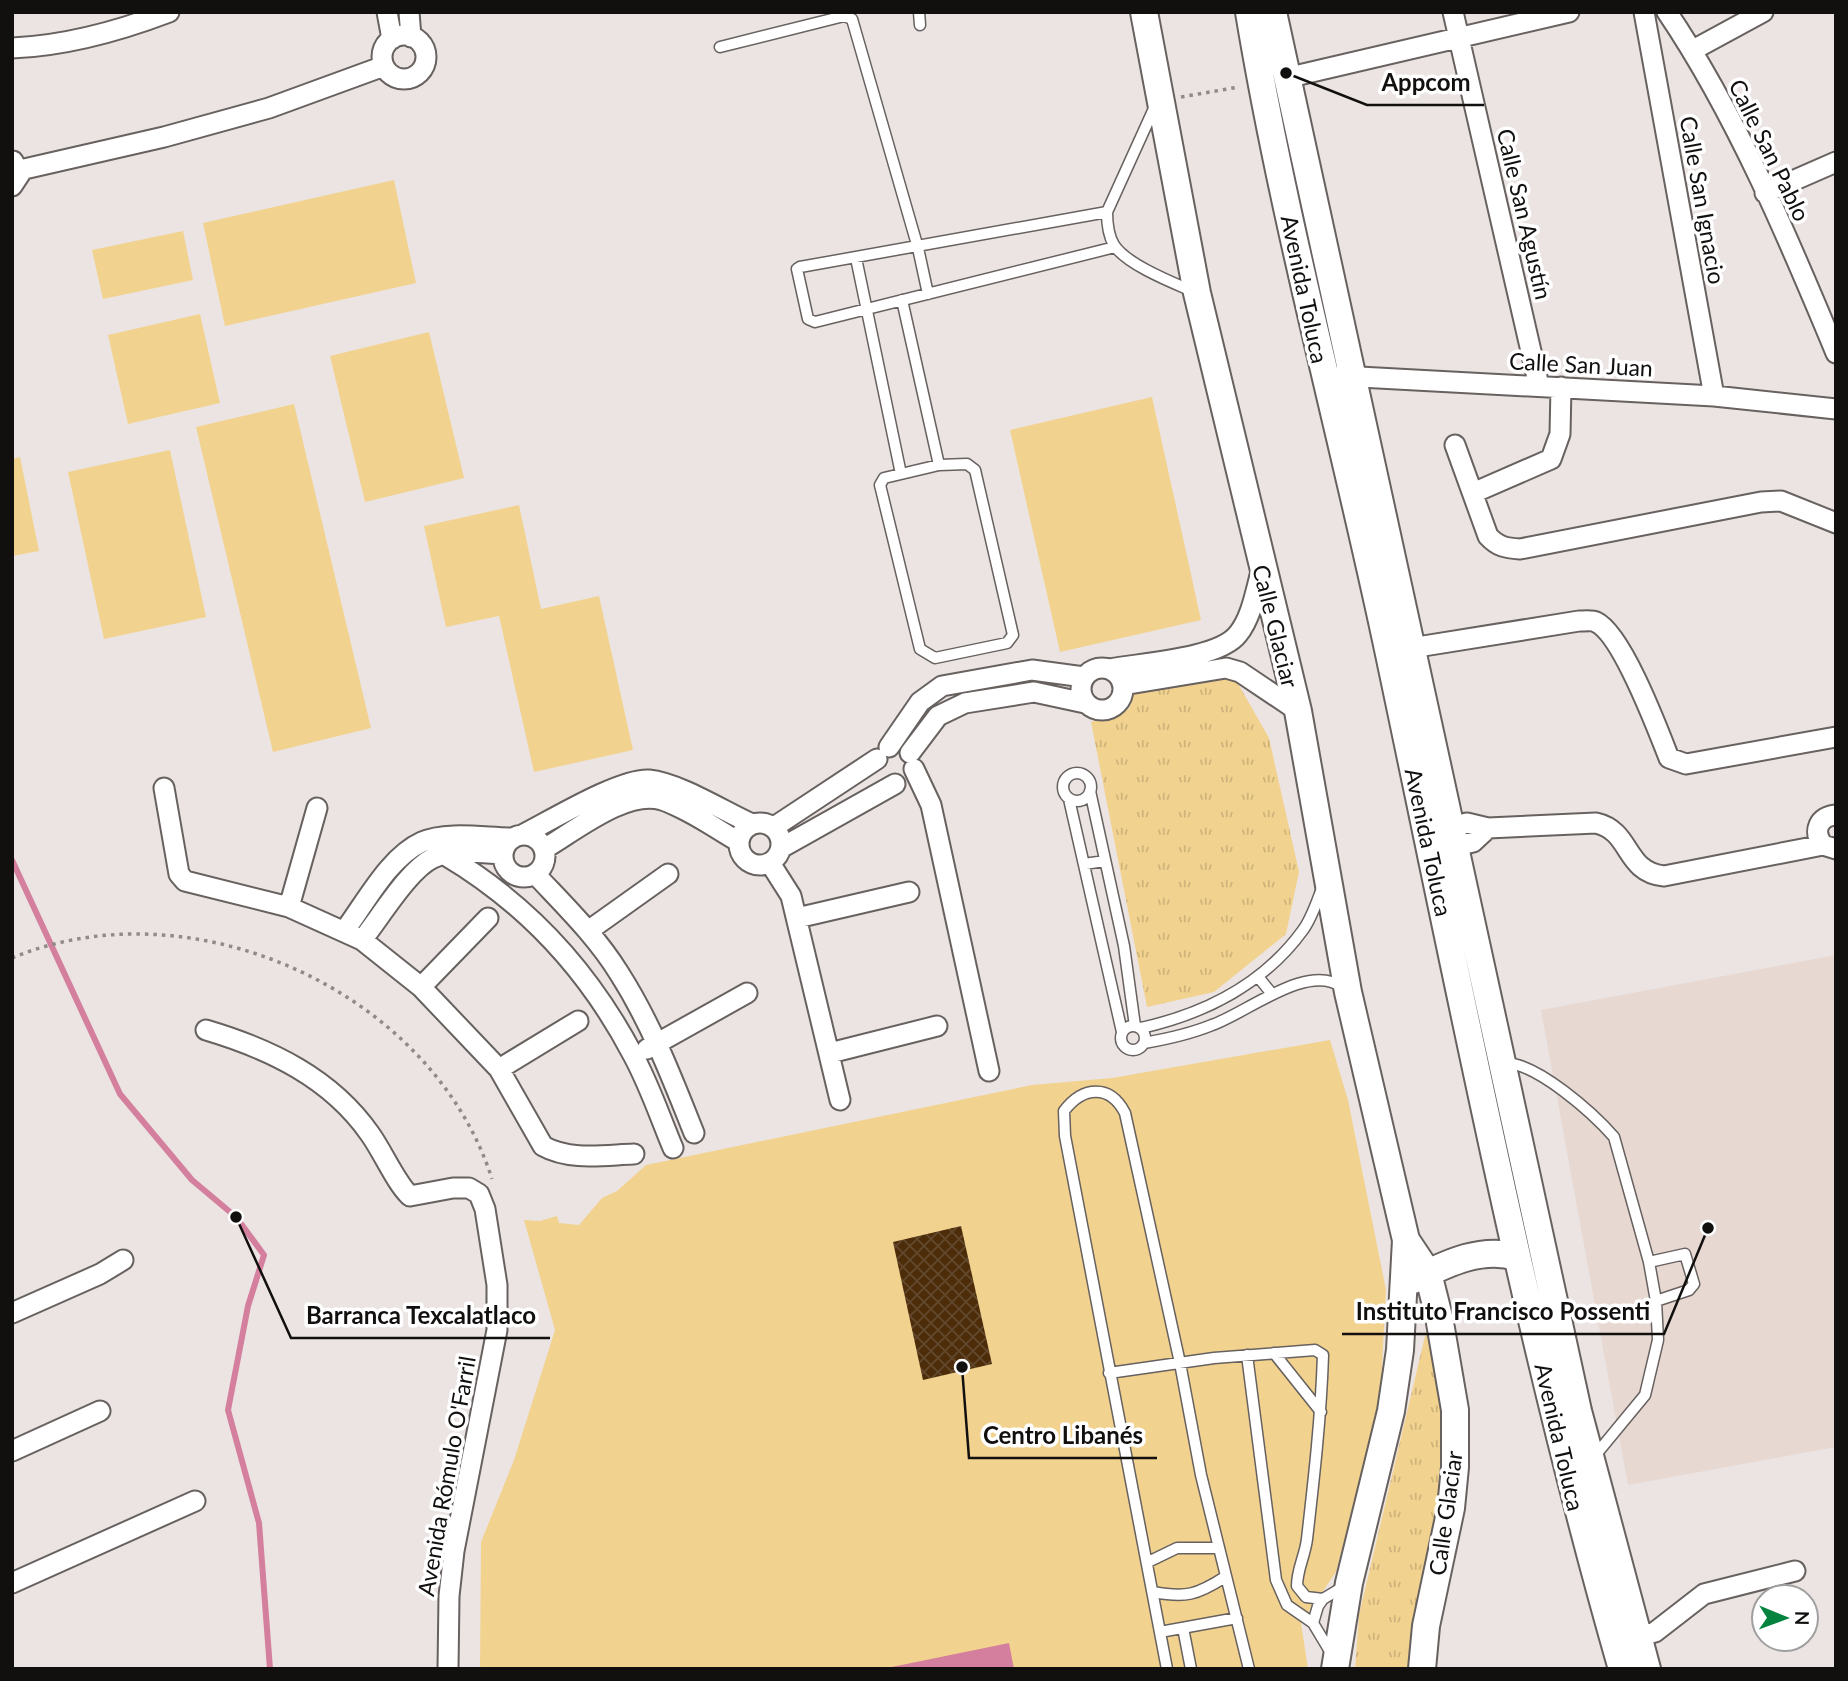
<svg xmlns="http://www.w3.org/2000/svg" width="1848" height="1681" font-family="Lato,sans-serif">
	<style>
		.built { fill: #e7d8d2 }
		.park { fill: url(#park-tufts) }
		.pitch { fill: #f2d28f }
		.water { fill: #d37f9d }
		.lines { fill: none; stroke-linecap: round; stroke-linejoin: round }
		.stream { stroke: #d37f9d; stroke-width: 6 }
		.building { fill: url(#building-cross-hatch) }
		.lane-casing { stroke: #67615f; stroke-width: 13 }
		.street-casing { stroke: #67615f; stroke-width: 23 }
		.secondary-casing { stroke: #67615f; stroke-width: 30 }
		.path { stroke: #8f8b89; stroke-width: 3.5; stroke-dasharray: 3.5 5; stroke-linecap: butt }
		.lane { stroke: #fff; stroke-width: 10 }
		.street { stroke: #fff; stroke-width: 19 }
		.secondary { stroke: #fff; stroke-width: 26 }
		.labels { text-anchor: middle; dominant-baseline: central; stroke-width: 7; stroke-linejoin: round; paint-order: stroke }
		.street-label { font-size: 23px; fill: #12100f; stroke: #fff }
		.leader { fill: none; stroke: #12100f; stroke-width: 2.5 }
		.callout-dot { fill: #12100f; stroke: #fff; stroke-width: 2.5 }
		.callout-label { font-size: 24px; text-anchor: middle; font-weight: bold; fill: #12100f; stroke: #fff; stroke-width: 7; stroke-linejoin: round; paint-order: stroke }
	</style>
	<defs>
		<pattern id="park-tufts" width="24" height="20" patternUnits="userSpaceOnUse" patternTransform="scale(1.75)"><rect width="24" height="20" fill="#f2d28f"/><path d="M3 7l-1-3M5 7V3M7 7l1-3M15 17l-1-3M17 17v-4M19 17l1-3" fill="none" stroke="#ceb37a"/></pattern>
		<pattern id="building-cross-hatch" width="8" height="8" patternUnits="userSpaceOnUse" patternTransform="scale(1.75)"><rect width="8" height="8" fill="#4c2c09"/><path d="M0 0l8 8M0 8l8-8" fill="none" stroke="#62482c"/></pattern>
	</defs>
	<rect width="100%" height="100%" fill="#ebe4e2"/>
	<path class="built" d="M 1836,955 L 1836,1447 L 1628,1485 L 1541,1010 Z"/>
	<path class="park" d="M 1221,677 L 1237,682 L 1269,738 L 1299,872 L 1286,934 L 1214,992 L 1147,1007 L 1091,722 L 1129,709 L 1133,694 Z
		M 1430,1315 L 1447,1461 L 1419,1669 L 1355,1669 L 1359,1615 Z"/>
	<path class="pitch" d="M 394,180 L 416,283 L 225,326 L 203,223 Z
		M 183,231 L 193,280 L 103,299 L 92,250 Z
		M 200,314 L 220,403 L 128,424 L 108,335 Z
		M 429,332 L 464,478 L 365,502 L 330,356 Z
		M 1152,397 L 1201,620 L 1060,652 L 1010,430 Z
		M 294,404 L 371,728 L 273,752 L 196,427 Z
		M 170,450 L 206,617 L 104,639 L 68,472 Z
		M 20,457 L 39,551 L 12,556 L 12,459 Z
		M 519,505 L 541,609 L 599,596 L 633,750 L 534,772 L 499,616 L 446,627 L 424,526 Z
		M 1330,1040 L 1348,1100 L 1386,1290 L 1380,1404 L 1336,1572 L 1301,1623 L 1308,1669 L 480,1669 L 481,1542 L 514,1460 L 555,1330 L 524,1220 L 540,1221 L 557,1216 L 559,1223 L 579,1225 L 602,1198 L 617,1191 L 646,1165 L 1032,1085 L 1112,1078 Z"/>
	<path class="water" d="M 1009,1643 L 1014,1669 L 882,1669 Z"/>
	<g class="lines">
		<path class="stream" d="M 12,860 L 120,1094 L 192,1180 L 236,1217 L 264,1255 L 248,1306 L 228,1410 L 259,1523 L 270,1669"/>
	</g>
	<path class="building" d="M 961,1226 L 992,1364 L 923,1380 L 893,1242 Z"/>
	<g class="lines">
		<defs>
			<path id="lane" d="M 919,12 L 920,25
				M 720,47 L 844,16 L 852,19 L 918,248 L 928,294
				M 1156,104 L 1107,212 C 1107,223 1108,235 1114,245 C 1126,264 1171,282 1192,291
				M 1107,212 L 800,267 L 797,269 L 808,319 L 815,322 L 1115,247
				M 856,258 L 901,474 L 884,478 L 880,485 L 920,649 L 935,658 L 1007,643 L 1013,635 L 975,470 L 967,464 L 939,465 L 902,300
				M 901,474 L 939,465
				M1063 787a14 14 0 1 1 28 0a14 14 0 1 1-28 0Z
				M 1090,791 L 1124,946 L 1135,1026
				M 1069,799 L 1122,1032
				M 1084,864 L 1105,861
				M 1259,978 L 1272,994
				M1121 1038a12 12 0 1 1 24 0a12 12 0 1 1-24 0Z
				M 1141,1028 C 1204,1014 1264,984 1303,930 C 1312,918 1317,901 1323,886
				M 1144,1043 C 1167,1039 1190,1034 1212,1025 C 1247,1013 1307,962 1342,987
				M 1505,1063 C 1537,1063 1593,1113 1614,1137 L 1649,1262 L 1656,1301 L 1658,1340 L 1645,1395 L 1593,1458
				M 1649,1262 L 1685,1254 L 1694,1284 L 1689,1290 L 1656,1301
				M 1274,1353 L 1321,1412
				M 1247,1355 L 1276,1580 L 1287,1605 L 1313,1623 L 1331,1653
				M 1109,1373 L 1214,1358 L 1315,1350 L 1323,1355 C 1321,1417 1314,1478 1307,1539 C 1305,1556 1297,1569 1297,1586 L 1306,1597 L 1323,1599 L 1343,1587
				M 1148,1562 L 1177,1548 L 1218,1548
				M 1153,1592 C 1186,1598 1197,1595 1225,1577
				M 1313,1623 L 1318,1606 L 1323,1599
				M 1183,1628 L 1191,1669
				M 1160,1632 L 1237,1618
				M 1167,1669 L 1065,1136 L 1064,1111 C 1083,1086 1110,1084 1125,1113 L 1180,1363 L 1201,1475 L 1249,1669"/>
			<path id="street" d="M 387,12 L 392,39
				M 409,12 L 411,37
				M 1453,12 L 1539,386
				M 1644,12 L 1714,396
				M 1667,12 C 1736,114 1789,240 1836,353
				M382 57a22 22 0 1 1 44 0a22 22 0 1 1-44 0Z
				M 12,48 C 66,46 119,31 169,12
				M 1693,50 L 1763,12
				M 1286,78 L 1569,12
				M 20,170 L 164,137 L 269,108 L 384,66
				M 12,186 L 20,174 L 13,161
				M 1765,193 L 1836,162
				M 1341,376 L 1714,396 L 1836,409
				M 1455,445 L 1488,536 C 1498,547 1506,548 1520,549 L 1761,502 L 1781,501 L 1836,523
				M 1473,493 L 1551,459 L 1560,434 L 1561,387
				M 1411,648 L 1579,621 C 1584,621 1592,620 1596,622 C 1622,634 1658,730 1669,758 L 1686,764 L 1836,737
				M1081 689a21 21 0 1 1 42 0a21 21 0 1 1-42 0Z
				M 1110,669 C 1141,663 1219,659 1238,634 C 1252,617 1256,589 1262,568
				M 1123,685 L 1226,668 L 1240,672 L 1298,711
				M 889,747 L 920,702 L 942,686 L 1032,670 L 1084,677
				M 910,753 L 938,716 L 965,703 L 1034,692 L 1085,703
				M 914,769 L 931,805 L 989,1071
				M 164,788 L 179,874 L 185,881 L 289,907 L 362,940 L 421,987 L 499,1069 L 543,1146 C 570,1161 604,1155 634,1154
				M739 844a21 21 0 1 1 42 0a21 21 0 1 1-42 0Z
				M 774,827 L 877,759
				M 1439,830 L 1467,823 L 1488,828 L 1596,823 C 1632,831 1624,872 1664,876 L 1823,845 L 1836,849
				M503 856a21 21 0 1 1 42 0a21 21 0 1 1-42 0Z
				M 522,835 C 550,821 620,778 649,780 C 679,783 723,811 752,824
				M 1823,845 C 1812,831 1819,816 1836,815
				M 781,848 L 895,784
				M 544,849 C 575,831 626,789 662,800 C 688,809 715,828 739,842
				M 1443,849 L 1473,842 L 1488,828
				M 445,855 C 526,903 589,971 633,1055 C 649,1084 660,1117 673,1148
				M 770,863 L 791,896 L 840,1100
				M 536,875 C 565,906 596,936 619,973 C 651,1023 672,1078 694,1133
				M 289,907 L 317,808
				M 797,918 L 909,892
				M 345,930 C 366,902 389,857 422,842 C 447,831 486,838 513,838
				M 588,931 L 668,874
				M 362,940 C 380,918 408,870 433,858 C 453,849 481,853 503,854
				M 421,987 L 488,918
				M 206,1030 C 270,1049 331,1078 370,1134 C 383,1152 396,1183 410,1196 L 453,1188 L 469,1188 L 479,1194 L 485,1209 L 497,1285 L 497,1330 L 454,1551 L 449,1596 L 448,1669
				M 647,1049 L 747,993
				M 830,1053 L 937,1026
				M 499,1069 L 578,1021
				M 12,1313 L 100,1274 L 123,1260
				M 12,1451 L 100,1411
				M 12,1583 L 195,1501
				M 1638,1637 L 1655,1632 L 1704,1594 L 1795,1571"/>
			<path id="secondary" d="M 1144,12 L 1197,293 L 1298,711 L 1348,992 L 1406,1240 L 1400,1350 L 1391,1411 L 1349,1583 L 1335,1669
				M 1249,12 C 1285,229 1344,440 1389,654 C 1461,994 1526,1335 1622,1669
				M 1273,12 L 1578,1411 L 1647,1669
				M 1406,1240 L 1428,1273 L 1439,1317 L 1455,1410 L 1455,1467 L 1451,1508 L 1426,1626 L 1422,1669
				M 1413,1280 C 1446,1264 1481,1246 1517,1257"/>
		</defs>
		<use href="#lane" class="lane-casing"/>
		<use href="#street" class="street-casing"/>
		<use href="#secondary" class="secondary-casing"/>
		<path class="path" d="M 1181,97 L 1239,87
			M 12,958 C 192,883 432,991 492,1179"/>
		<use href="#lane" class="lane"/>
		<use href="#street" class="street"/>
		<use href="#secondary" class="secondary"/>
	</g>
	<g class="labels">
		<g class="street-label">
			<text transform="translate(1770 150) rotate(64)">Calle San Pablo</text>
			<text transform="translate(1703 200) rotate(80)">Calle San Ignacio</text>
			<text transform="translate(1525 214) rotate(77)">Calle San Agustín</text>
			<text transform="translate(1305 289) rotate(78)">Avenida Toluca</text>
			<text transform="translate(1581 364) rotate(3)">Calle San Juan</text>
			<text transform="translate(1276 626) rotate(76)">Calle Glaciar</text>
			<text transform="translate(1429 842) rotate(78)">Avenida Toluca</text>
			<text transform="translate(1560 1437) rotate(77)">Avenida Toluca</text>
			<text transform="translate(446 1476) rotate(-80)">Avenida Rómulo O'Farril</text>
			<text transform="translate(1445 1513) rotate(-82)">Calle Glaciar</text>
		</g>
	</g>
	<path class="leader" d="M1286 73L1367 105H1484M1708 1228L1664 1334H1342M236 1217L291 1338H550M962 1367L969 1458H1157"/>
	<g class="callout-dot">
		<circle cx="1286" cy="73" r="7"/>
		<circle cx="1708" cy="1228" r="7"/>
		<circle cx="236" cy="1217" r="7"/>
		<circle cx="962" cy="1367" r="7"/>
	</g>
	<g class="callout-label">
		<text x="1426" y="91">Appcom</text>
		<text x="1503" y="1320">Instituto Francisco Possenti</text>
		<text x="421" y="1324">Barranca Texcalatlaco</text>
		<text x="1063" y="1444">Centro Libanés</text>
	</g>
	<rect width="1848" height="1681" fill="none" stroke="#12100f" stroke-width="28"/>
	<g transform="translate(1785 1618) rotate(91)"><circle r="33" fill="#ffffff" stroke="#a09f9f" stroke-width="2"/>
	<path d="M0-5L12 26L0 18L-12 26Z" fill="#03833d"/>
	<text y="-10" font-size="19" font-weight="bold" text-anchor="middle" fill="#12100f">N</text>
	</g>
</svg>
